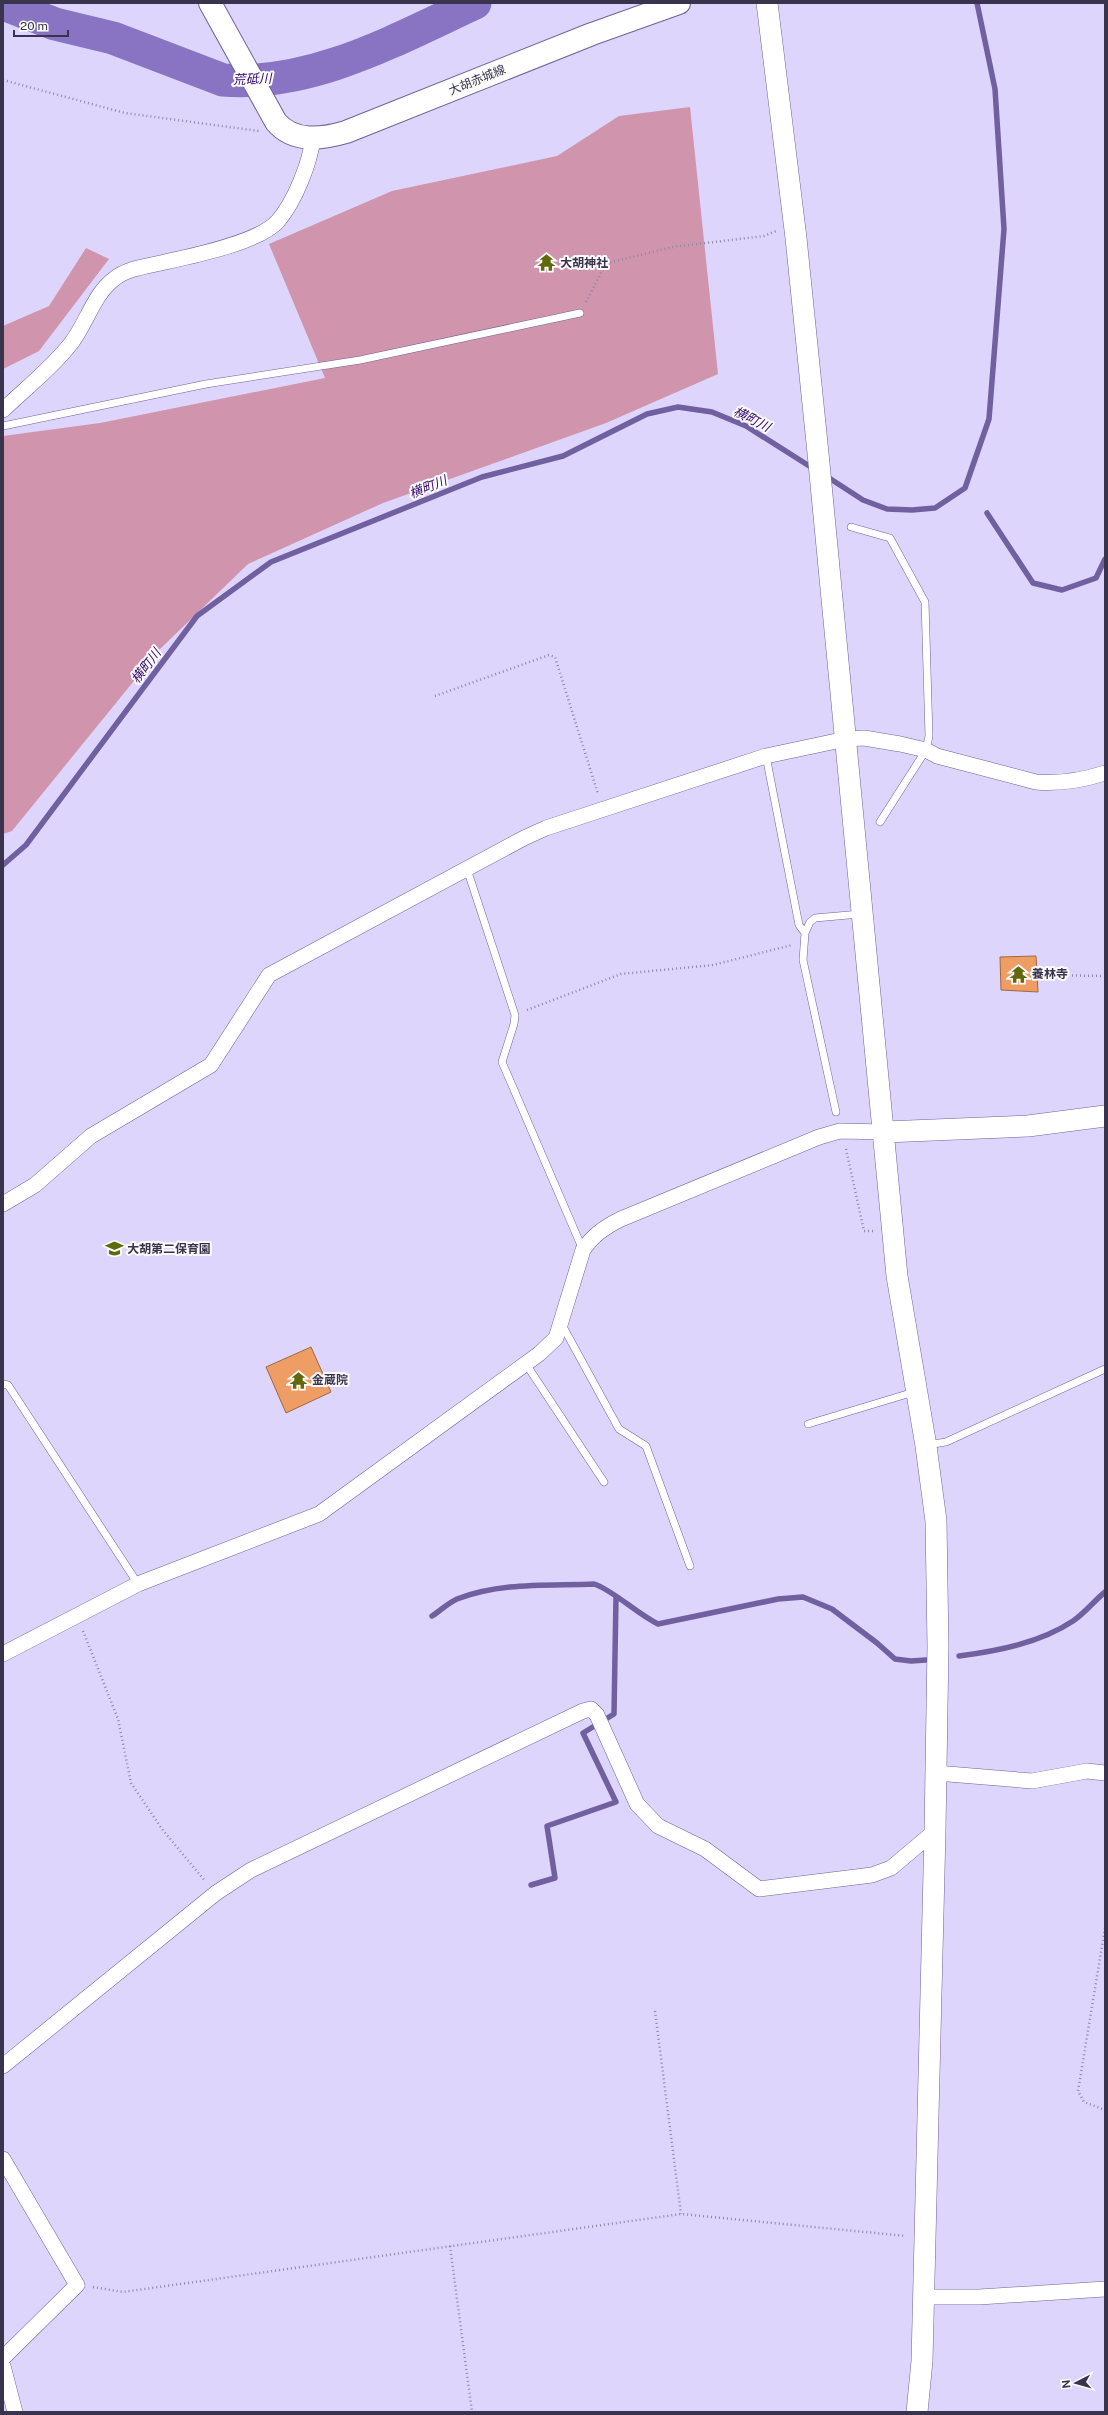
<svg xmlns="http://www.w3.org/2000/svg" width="1108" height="2415" font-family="'Public Sans','Noto Sans JP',sans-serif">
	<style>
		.green { fill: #d095ac }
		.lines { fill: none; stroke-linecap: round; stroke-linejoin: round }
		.stream { stroke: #7160a0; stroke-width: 5.5 }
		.river { stroke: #8974c4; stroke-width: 33 }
		.building { fill: #ee9e65; stroke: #a06740 }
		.lane-casing { stroke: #70619c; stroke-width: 8 }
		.street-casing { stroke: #70619c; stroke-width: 16 }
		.secondary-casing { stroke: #70619c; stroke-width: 22 }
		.primary-casing { stroke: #70619c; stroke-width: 24 }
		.path { stroke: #8e87a8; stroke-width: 2.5; stroke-dasharray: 1 3; stroke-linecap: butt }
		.lane { stroke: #fff; stroke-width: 7 }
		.street { stroke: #fff; stroke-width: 15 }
		.secondary { stroke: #fff; stroke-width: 21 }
		.primary { stroke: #fff; stroke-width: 22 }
		.labels { text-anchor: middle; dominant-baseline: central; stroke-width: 4; stroke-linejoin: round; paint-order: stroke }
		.street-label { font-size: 12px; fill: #39334d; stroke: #fcfcfc }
		.poi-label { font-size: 12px; font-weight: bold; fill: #39334d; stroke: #fcfcfc; text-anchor: start }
		.water-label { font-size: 13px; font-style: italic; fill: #34066b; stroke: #fcfcfc }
	</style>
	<rect width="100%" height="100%" fill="#ddd5fc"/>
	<path class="green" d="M 690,107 L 718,374 L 606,423 L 383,503 L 248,564 L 159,650 L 12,831 L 3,834 L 3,436 L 100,423 L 325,378 L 269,244 L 392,191 L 557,156 L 619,116 Z
		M 86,248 L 109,259 L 39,351 L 3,369 L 3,326 L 49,306 Z"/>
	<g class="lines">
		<path class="stream" d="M 826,476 L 863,500 L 887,509 L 912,510 L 935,508 L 965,488 L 989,419 L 1004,229 L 995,89 L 977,3
			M 987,513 L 1033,583 L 1062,590 L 1096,578 L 1105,559
			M 3,865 L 26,845 L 197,616 L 271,562 L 482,477 L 563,456 L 647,414 L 678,407 L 712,412 L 746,426 L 814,469
			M 432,1616 C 440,1611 448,1603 457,1599 C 502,1582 548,1586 594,1584 C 613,1590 637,1614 658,1624 L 778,1599 L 803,1597 L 832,1609 L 877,1643 L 895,1659 L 911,1661 L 926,1660
			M 959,1656 C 997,1651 1040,1643 1073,1621 C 1085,1613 1094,1601 1105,1592
			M 531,1885 L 555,1878 L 547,1826 L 616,1802 L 583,1733 L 614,1714 L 616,1597"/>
		<path class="river" d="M 3,4 L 55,24 L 113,38 L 223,80 C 312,87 397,39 475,3"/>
	</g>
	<path class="building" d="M 1036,956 L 1038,992 L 1001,990 L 1000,957 Z
		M 311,1347 L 331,1392 L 286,1413 L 266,1367 Z"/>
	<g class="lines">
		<defs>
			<path id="lane" d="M 3,426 L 206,384 L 360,360 L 580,313
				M 851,527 L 890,538 L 925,602 L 929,736 L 926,750 L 880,822
				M 766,756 L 799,925 L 805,933
				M 467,869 L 515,1015 L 514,1024 L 502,1062 L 583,1250
				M 836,1112 L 803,960 L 805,933 L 810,922 L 815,918 L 860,914
				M 561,1323 L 619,1429 L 646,1446 L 690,1566
				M 526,1364 L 604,1482
				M 3,1384 L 8,1385 L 138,1584
				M 808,1424 L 914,1392
				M 927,1445 L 946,1442 L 1105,1369"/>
			<path id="street" d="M 3,410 C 25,389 54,366 72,342 C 87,322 94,294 114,279 C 127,268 149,266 165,262 C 193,256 260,242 278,221 C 295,201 310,163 313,138
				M 3,1204 L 35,1185 L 91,1136 L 211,1065 L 269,975 L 524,838 L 546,828 L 766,756 L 846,739 L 864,738 L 900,744 L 926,750 L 937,756 L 1036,782 C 1059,784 1083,780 1105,773
				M 3,1654 L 138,1584 L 319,1514 L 539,1354 L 556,1338 L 583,1250 C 593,1235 605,1227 621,1219 L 819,1137 L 840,1131 L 885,1132
				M 936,1773 L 1032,1781 L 1087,1771 L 1105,1773
				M 3,2066 L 216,1893 L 251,1870 L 583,1711 L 591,1709 L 597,1715 L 637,1804 L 658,1826 L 705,1849 L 759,1889 L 872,1875 L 891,1868 L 935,1831
				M 3,2159 L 77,2285 L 3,2358
				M 923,2297 L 979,2297 L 1105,2289
				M 3,2366 L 15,2412"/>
			<path id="secondary" d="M 767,3 L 796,238 L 818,453 L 897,1276 L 926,1446 L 936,1521 L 938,1646 L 935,1831 L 922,2361 L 917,2412
				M 885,1132 L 1028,1126 L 1105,1116"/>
			<path id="primary" d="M 210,3 L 276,122 C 294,143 322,139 346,132 L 592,34 L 679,3"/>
		</defs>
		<use href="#lane" class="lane-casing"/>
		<use href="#street" class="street-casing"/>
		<use href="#secondary" class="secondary-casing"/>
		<use href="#primary" class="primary-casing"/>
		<path class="path" d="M 3,80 L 125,113 L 259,131
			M 579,270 L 673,247 L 764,236 L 776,231
			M 586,302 L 605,265
			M 435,696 L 549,655 L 555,657 L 598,794
			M 1048,975 L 1105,976
			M 527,1010 L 621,974 L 713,965 L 792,945
			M 846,1149 L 864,1231 L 873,1231
			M 83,1631 L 118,1719 L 131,1783 L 162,1829 L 205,1881
			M 1105,1928 L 1078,2091 L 1084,2102 L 1105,2110
			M 655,2011 L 681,2214
			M 450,2246 L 472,2412
			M 93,2287 L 123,2292 L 681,2214 L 906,2236"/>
		<use href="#lane" class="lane"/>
		<use href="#street" class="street"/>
		<use href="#secondary" class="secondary"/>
		<use href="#primary" class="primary"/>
	</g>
	<defs>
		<symbol id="temple-bare" viewBox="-9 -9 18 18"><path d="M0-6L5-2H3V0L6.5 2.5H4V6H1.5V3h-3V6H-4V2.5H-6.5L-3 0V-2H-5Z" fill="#62690d" stroke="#fcfcfc" stroke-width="2.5" paint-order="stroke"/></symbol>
		<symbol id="school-bare" viewBox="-9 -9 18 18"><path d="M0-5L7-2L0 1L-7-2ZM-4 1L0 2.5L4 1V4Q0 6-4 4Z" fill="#62690d" stroke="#fcfcfc" stroke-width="2.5" paint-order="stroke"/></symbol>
	</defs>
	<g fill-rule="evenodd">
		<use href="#temple-bare" x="534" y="250" width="25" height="25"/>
		<use href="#temple-bare" x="1006" y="962" width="25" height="25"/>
		<use href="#school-bare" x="102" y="1236" width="25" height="25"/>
		<use href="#temple-bare" x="286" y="1368" width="25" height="25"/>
	</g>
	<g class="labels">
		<g class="street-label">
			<text transform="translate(477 80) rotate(-22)">大胡赤城線</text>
		</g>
		<g class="poi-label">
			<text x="560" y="263">大胡神社</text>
			<text x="1032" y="974">養林寺</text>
			<text x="127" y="1249">大胡第二保育園</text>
			<text x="312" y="1380">金蔵院</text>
		</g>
		<g class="water-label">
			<text transform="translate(252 79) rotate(-2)">荒砥川</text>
			<text transform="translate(752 419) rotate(27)">横町川</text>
			<text transform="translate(428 487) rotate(-22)">横町川</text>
			<text transform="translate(146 666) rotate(-53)">横町川</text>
		</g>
	</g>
	<rect width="1108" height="2415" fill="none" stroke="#39334d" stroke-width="8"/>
	<g transform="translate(1076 2383) rotate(264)" stroke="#fcfcfc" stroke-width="3" paint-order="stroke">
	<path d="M0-3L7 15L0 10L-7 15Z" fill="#39334d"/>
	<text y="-6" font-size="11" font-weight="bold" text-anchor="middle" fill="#39334d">N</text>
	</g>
	<path d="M14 30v6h54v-6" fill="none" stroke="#39334d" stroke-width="2"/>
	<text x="20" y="30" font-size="12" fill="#39334d" stroke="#fcfcfc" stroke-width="3" paint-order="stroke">20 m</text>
</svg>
